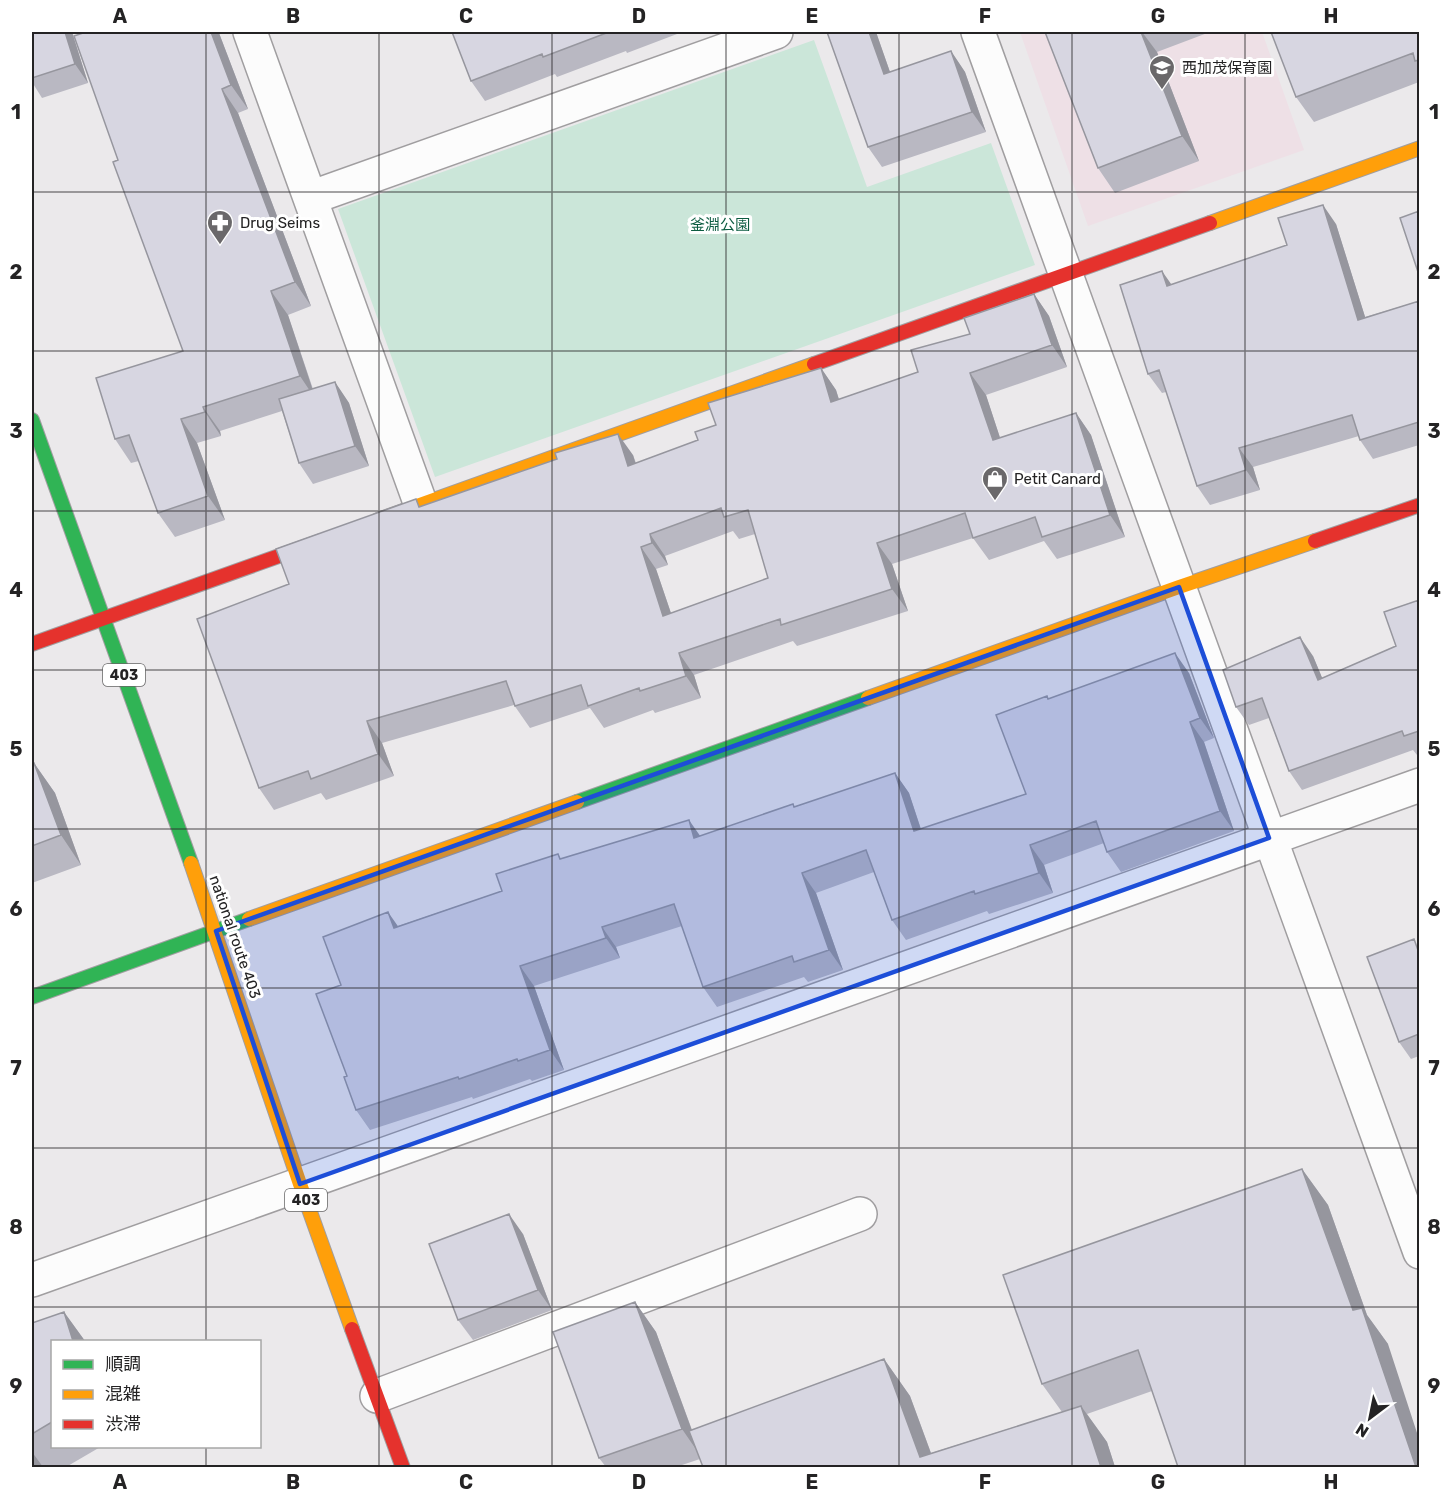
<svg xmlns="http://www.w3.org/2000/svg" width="1451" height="1499" font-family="Rubik,'Noto Sans JP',sans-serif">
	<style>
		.education { fill: #eee0e6 }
		.green { fill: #cbe6d9 }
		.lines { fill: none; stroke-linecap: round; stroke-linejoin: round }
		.street-casing { stroke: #a09ea0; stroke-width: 36 }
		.fast-casing { stroke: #a09ea0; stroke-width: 16 }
		.slow-casing { stroke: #a09ea0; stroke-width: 16 }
		.jam-casing { stroke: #a09ea0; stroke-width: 16 }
		.street { stroke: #fcfcfc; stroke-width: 33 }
		.fast { stroke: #30b455; stroke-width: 14 }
		.slow { stroke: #ff9f0a; stroke-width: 14 }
		.jam { stroke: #e5322d; stroke-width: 14 }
		.wall { fill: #b9b8c2; fill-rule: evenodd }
		.shaded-wall { fill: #96969e }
		.building { fill: #d7d6e1; stroke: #96969e; stroke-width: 1.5; fill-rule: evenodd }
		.marked { fill: #1d4ed8; fill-opacity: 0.2; stroke: #1d4ed8; stroke-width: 4.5; stroke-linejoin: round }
		.grid { fill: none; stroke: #242324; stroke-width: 1.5; stroke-opacity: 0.55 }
		.labels { text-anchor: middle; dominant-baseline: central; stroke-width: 6; stroke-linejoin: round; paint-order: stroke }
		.shield { fill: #fff; stroke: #666566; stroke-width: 1.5 }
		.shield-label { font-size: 14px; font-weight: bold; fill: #242324 }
		.poi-label { font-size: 15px; fill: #242324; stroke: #fff; text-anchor: start }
		.park-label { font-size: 15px; fill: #0c5c41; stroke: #fff }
		.street-label { font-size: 15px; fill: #242324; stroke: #fff }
		.neatline { fill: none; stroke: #242324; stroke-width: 2 }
		.grid-label { font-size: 20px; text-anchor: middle; font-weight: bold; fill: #242324 }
	</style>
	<rect width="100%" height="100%" fill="#ebe9eb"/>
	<path class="education" d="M 1020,32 L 1262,32 L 1304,150 L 1088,226 Z"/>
	<path class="green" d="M 814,40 L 867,187 L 991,143 L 1035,265 L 435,477 L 338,209 Z"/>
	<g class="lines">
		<defs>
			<path id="street" d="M 250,32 L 421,505
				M 978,32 L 1420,1252
				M 310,198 L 776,32
				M 32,1280 L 1420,785
				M 377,1396 L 860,1214"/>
			<path id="fast" d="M 32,420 L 191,863
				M 577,802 L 868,698
				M 32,997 L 249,919"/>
			<path id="slow" d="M 1210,223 L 1420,148
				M 378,520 L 814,364
				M 868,698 L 1179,587 L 1315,541
				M 191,863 L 300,1184 L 352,1329
				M 249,919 L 577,802"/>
			<path id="jam" d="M 814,364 L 1210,223
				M 1315,541 L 1420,505
				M 32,644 L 321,541
				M 352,1329 L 403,1468"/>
		</defs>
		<use href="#street" class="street-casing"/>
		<use href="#fast" class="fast-casing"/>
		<use href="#slow" class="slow-casing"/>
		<use href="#jam" class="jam-casing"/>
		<use href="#street" class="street"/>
		<use href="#fast" class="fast"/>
		<use href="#slow" class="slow"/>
		<use href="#jam" class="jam"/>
	</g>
	<path class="wall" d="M 32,32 L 72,32 L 88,83 L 42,98 L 32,82 Z
		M 86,32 L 218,32 L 219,33 L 248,109 L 238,113 L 311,306 L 288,315 L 313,389 L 335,382 L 349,403 L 369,466 L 313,484 L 299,463 L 282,411 L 220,431 L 221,436 L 197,443 L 225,520 L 175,537 L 158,513 L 139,461 L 131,463 L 115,439 L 183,351 L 118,160 Z
		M 452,32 L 676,32 L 677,34 L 627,53 L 626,51 L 557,77 L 555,74 L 485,101 L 471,81 Z
		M 827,32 L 876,32 L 890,72 L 951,51 L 965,72 L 986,132 L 882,167 L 868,147 Z
		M 1045,32 L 1210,32 L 1157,52 L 1199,161 L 1115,193 L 1098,168 Z
		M 1419,32 L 1419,82 L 1314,122 L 1296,97 Z
		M 1336,224 L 1365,317 L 1419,301 L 1419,445 L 1373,459 L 1360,440 L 1359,436 L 1253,467 L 1260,490 L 1210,505 L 1197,486 L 1166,392 L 1162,393 L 1148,374 L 1171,285 L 1287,245 Z
		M 1034,294 L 1049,316 L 1067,367 L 986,395 L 1000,438 L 1076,413 L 1091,435 L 1125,537 L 1057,559 L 1044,541 L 989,560 L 973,538 L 892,564 L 908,611 L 797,646 L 793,641 L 694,675 L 701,698 L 655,713 L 653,710 L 604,728 L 590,708 L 530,728 L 514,705 L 382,743 L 394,776 L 326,800 L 321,793 L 274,810 L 259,788 L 289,584 L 421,507 L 557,459 L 633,455 L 636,463 L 698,440 L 716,425 L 821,368 L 836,390 L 839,399 L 918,372 L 970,334 ZM 733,531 L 739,539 L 755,534 L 768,578 L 671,613 L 656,569 L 668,565 L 665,556 Z
		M 1419,600 L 1419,754 L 1417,755 L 1413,750 L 1302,790 L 1289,771 L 1269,718 L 1249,725 L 1236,707 L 1313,656 L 1322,678 L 1396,646 Z
		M 1189,673 L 1214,738 L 1204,742 L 1234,831 L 1121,872 L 1107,852 L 1104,843 L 1044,865 L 1053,893 L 989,914 L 987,911 L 906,940 L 892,920 L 874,872 L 816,893 L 843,970 L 808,982 L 804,977 L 717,1007 L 703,987 L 682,926 L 616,947 L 620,958 L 534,986 L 564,1070 L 532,1081 L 530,1079 L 473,1099 L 472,1097 L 370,1130 L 356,1110 L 347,1076 L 341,985 L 398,926 L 502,891 L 558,854 L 561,859 L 700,836 L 793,804 L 795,807 L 895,773 L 909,793 L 921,829 L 1026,794 L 1048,699 Z
		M 34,763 L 55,793 L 81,865 L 32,883 L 32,764 Z
		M 1419,946 L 1419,1056 L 1411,1059 L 1399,1042 Z
		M 1302,1169 L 1328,1205 L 1367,1315 L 1388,1344 L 1152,1391 L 1087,1414 L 1107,1442 L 1115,1467 L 703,1467 L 700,1459 L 676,1467 L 606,1467 L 599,1458 L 635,1302 L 656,1332 L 692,1430 L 884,1359 L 910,1396 L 931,1453 L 1062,1412 L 1042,1384 Z
		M 523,1234 L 552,1310 L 473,1340 L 458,1320 Z
		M 64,1312 L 85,1341 L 52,1341 L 52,1446 L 102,1446 L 66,1467 L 32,1467 L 32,1323 Z"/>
	<path class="shaded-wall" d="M 65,32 L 72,32 L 88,83 L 75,64 Z
		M 210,32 L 218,32 L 219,33 L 248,109 L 231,85 Z
		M 869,32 L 876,32 L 898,95 L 884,74 Z
		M 1141,32 L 1142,32 L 1157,52 L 1199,161 L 1182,136 Z
		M 951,51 L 965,72 L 986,132 L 972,112 Z
		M 222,89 L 238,113 L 311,306 L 295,282 Z
		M 1323,205 L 1336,224 L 1372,339 L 1358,320 Z
		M 1162,271 L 1176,291 L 1167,286 Z
		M 271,291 L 288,315 L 316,400 L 300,376 Z
		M 1034,294 L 1049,316 L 1067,367 L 1052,345 Z
		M 821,368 L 836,390 L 846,423 L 831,402 Z
		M 970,373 L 986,395 L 1008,462 L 993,440 Z
		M 335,382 L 349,403 L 369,466 L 355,446 Z
		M 203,407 L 220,431 L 221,436 L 205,412 Z
		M 1076,413 L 1091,435 L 1125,537 L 1110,515 Z
		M 181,419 L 197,443 L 225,520 L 208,496 Z
		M 618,434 L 633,455 L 643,488 L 628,466 Z
		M 1239,448 L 1253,467 L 1260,490 L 1246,470 Z
		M 650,534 L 665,556 L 668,565 L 652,543 Z
		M 877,543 L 892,564 L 908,611 L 892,589 Z
		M 641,547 L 656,569 L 679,637 L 663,616 Z
		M 1300,637 L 1313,656 L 1331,699 L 1318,680 Z
		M 679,653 L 694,675 L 701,698 L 686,676 Z
		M 1175,653 L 1189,673 L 1214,738 L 1200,718 Z
		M 367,721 L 382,743 L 394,776 L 378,754 Z
		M 1190,722 L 1204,742 L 1234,831 L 1220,811 Z
		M 34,763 L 55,793 L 81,865 L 61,835 Z
		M 895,773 L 909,793 L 928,851 L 914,831 Z
		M 689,820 L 703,840 L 694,838 Z
		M 1030,845 L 1044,865 L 1053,893 L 1039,873 Z
		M 802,873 L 816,893 L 843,970 L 829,950 Z
		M 388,912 L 402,932 L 394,928 Z
		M 602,927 L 616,947 L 620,958 L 606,938 Z
		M 520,966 L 534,986 L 564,1070 L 550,1050 Z
		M 1302,1169 L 1328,1205 L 1367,1315 L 1388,1344 L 1419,1439 L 1419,1467 L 1416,1467 L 1353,1310 Z
		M 509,1214 L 523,1234 L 552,1310 L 538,1290 Z
		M 635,1302 L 656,1332 L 702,1458 L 682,1429 Z
		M 64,1312 L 85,1341 L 73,1341 Z
		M 884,1359 L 910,1396 L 936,1467 L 920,1457 Z
		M 1081,1406 L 1107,1442 L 1115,1467 L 1101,1467 Z
		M 32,1452 L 43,1467 L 32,1467 Z"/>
	<path class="building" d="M 32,32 L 65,32 L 75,64 L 32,78 Z
		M 86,32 L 211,32 L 231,85 L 222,89 L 295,282 L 271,291 L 300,376 L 203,407 L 205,412 L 181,419 L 208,496 L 158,513 L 129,435 L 115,439 L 96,378 L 183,351 L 113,162 L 118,160 L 74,36 Z
		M 452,32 L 609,32 L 543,57 L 542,54 L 471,81 Z
		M 827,32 L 869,32 L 884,74 L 951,51 L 972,112 L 868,147 Z
		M 1045,32 L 1141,32 L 1182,136 L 1098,168 Z
		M 1271,32 L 1419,32 L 1419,60 L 1415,61 L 1413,53 L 1296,97 Z
		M 1323,205 L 1358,320 L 1419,301 L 1419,422 L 1360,440 L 1352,415 L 1239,448 L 1246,470 L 1197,486 L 1159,370 L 1148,374 L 1120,285 L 1162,271 L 1167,286 L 1287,245 L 1278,218 Z
		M 1419,211 L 1419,275 L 1400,218 Z
		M 1034,294 L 1052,345 L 970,373 L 993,440 L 1076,413 L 1110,515 L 1042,537 L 1035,517 L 973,538 L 965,513 L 877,543 L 892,589 L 781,625 L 780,619 L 679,653 L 686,676 L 640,691 L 639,688 L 588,706 L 581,685 L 515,706 L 506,681 L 367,721 L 378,754 L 311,779 L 308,771 L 259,788 L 197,619 L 289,584 L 276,549 L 416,499 L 419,507 L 557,459 L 555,453 L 618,434 L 628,466 L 698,440 L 695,432 L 716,425 L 708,403 L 821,368 L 831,402 L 918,372 L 911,350 L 970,334 L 964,318 ZM 721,508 L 724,517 L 748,510 L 768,578 L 663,616 L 641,547 L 652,543 L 650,534 Z
		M 335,382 L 355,446 L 299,463 L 279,399 Z
		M 1419,600 L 1419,731 L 1404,736 L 1402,731 L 1289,771 L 1262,698 L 1236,707 L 1223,670 L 1300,637 L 1318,680 L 1396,646 L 1384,612 Z
		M 1175,653 L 1200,718 L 1190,722 L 1220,811 L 1107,852 L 1096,821 L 1030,845 L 1039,873 L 975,894 L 974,891 L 892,920 L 866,850 L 802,873 L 829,950 L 794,962 L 792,956 L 703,987 L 674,904 L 602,927 L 606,938 L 520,966 L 550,1050 L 518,1061 L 517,1059 L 459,1079 L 458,1077 L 356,1110 L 344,1077 L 347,1076 L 316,994 L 341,985 L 323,937 L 388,912 L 394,928 L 502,891 L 496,874 L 558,854 L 560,859 L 689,820 L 694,838 L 793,804 L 794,807 L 895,773 L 914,831 L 1026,794 L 996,715 L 1047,696 L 1048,699 Z
		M 34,763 L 61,835 L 32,846 L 32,764 Z
		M 1414,939 L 1419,953 L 1419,1034 L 1399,1042 L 1367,957 Z
		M 1302,1169 L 1353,1310 L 1362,1308 L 1416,1467 L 1178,1467 L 1138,1350 L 1042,1384 L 1003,1275 Z
		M 509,1214 L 538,1290 L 458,1320 L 429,1244 Z
		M 635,1302 L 682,1429 L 599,1458 L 553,1332 Z
		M 64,1312 L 73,1341 L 52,1341 L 52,1422 L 32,1434 L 32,1323 Z
		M 884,1359 L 920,1457 L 1081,1406 L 1101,1467 L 703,1467 L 689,1431 Z"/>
	<path class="marked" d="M 1179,587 L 1269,838 L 300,1184 L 216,931 Z"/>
	<path class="grid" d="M 206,32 L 206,1342M 379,32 L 379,1468M 552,32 L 552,1468M 726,32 L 726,1468M 899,32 L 899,1468M 1072,32 L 1072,1468M 1245,32 L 1245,1468M 32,192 L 1420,192M 32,351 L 1420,351M 32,511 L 1420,511M 32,670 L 1420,670M 32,829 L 1420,829M 32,988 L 1420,988M 32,1148 L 1420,1148M 32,1307 L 1420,1307M 206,1446 L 206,1468"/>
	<defs>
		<symbol id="school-pin" viewBox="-11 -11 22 30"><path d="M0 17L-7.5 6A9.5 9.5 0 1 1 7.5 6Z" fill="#6a686a" stroke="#fff"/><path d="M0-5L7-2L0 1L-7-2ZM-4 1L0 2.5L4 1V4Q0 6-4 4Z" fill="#fff"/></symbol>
		<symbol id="pharmacy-pin" viewBox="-11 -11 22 30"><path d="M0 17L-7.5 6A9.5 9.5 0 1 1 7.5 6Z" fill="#6a686a" stroke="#fff"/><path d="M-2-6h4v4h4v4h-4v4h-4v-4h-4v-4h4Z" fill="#fff"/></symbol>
		<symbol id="shop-pin" viewBox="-11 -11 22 30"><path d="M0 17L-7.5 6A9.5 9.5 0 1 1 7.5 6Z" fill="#6a686a" stroke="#fff"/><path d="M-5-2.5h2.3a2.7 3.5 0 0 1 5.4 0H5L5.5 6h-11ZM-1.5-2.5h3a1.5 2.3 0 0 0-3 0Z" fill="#fff"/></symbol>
	</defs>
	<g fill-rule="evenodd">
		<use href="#school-pin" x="1147" y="53" width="30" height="40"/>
		<use href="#pharmacy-pin" x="205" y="208" width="30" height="40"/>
		<use href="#shop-pin" x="980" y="464" width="30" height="40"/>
	</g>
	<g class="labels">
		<g class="shield">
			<rect x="103" y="664" width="42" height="22" rx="4.5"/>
			<rect x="285" y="1189" width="42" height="22" rx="4.5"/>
		</g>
		<g class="shield-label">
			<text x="124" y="675">403</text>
			<text x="306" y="1200">403</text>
		</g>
		<g class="poi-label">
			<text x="1182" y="68">西加茂保育園</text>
			<text x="240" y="223">Drug Seims</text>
			<text x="1014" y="479">Petit Canard</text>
		</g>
		<g class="park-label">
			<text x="720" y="225">釜淵公園</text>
		</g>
		<g class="street-label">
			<text transform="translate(235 937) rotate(71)">national route 403</text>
		</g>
	</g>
	<rect width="1451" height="1499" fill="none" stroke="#ffffff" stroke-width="66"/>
	<rect x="51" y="1340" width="210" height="108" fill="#ffffff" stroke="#a7a7a7" stroke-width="1.5"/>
	<rect x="63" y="1360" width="30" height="9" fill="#30b455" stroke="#a7a7a7" stroke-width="1.5"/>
	<text x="105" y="1370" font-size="18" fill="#242324">順調</text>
	<rect x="63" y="1390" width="30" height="9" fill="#ff9f0a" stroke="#a7a7a7" stroke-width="1.5"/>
	<text x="105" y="1400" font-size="18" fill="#242324">混雑</text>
	<rect x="63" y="1420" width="30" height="9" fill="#e5322d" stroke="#a7a7a7" stroke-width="1.5"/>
	<text x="105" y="1430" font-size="18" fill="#242324">渋滞</text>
	<g transform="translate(1370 1418) rotate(212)" stroke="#ffffff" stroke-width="4.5" paint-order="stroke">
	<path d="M0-4.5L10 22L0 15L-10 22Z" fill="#242324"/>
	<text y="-9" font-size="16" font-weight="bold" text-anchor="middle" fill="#242324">N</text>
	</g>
	<rect x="33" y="33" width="1385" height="1433" class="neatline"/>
	<g class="grid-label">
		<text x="120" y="23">A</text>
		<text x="293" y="23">B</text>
		<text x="466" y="23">C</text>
		<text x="639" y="23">D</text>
		<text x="812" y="23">E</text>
		<text x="985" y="23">F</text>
		<text x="1158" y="23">G</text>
		<text x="1331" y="23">H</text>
		<text x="16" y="119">1</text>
		<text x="1434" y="119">1</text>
		<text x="16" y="279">2</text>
		<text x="1434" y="279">2</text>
		<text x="16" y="438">3</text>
		<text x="1434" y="438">3</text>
		<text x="16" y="597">4</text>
		<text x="1434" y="597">4</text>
		<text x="16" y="756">5</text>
		<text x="1434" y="756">5</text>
		<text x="16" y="916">6</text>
		<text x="1434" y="916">6</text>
		<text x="16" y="1075">7</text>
		<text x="1434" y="1075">7</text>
		<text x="16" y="1234">8</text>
		<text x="1434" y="1234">8</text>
		<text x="16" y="1393">9</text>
		<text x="1434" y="1393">9</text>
		<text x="120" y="1489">A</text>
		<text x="293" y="1489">B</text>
		<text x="466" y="1489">C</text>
		<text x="639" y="1489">D</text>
		<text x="812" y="1489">E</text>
		<text x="985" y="1489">F</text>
		<text x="1158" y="1489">G</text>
		<text x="1331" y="1489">H</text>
	</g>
</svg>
